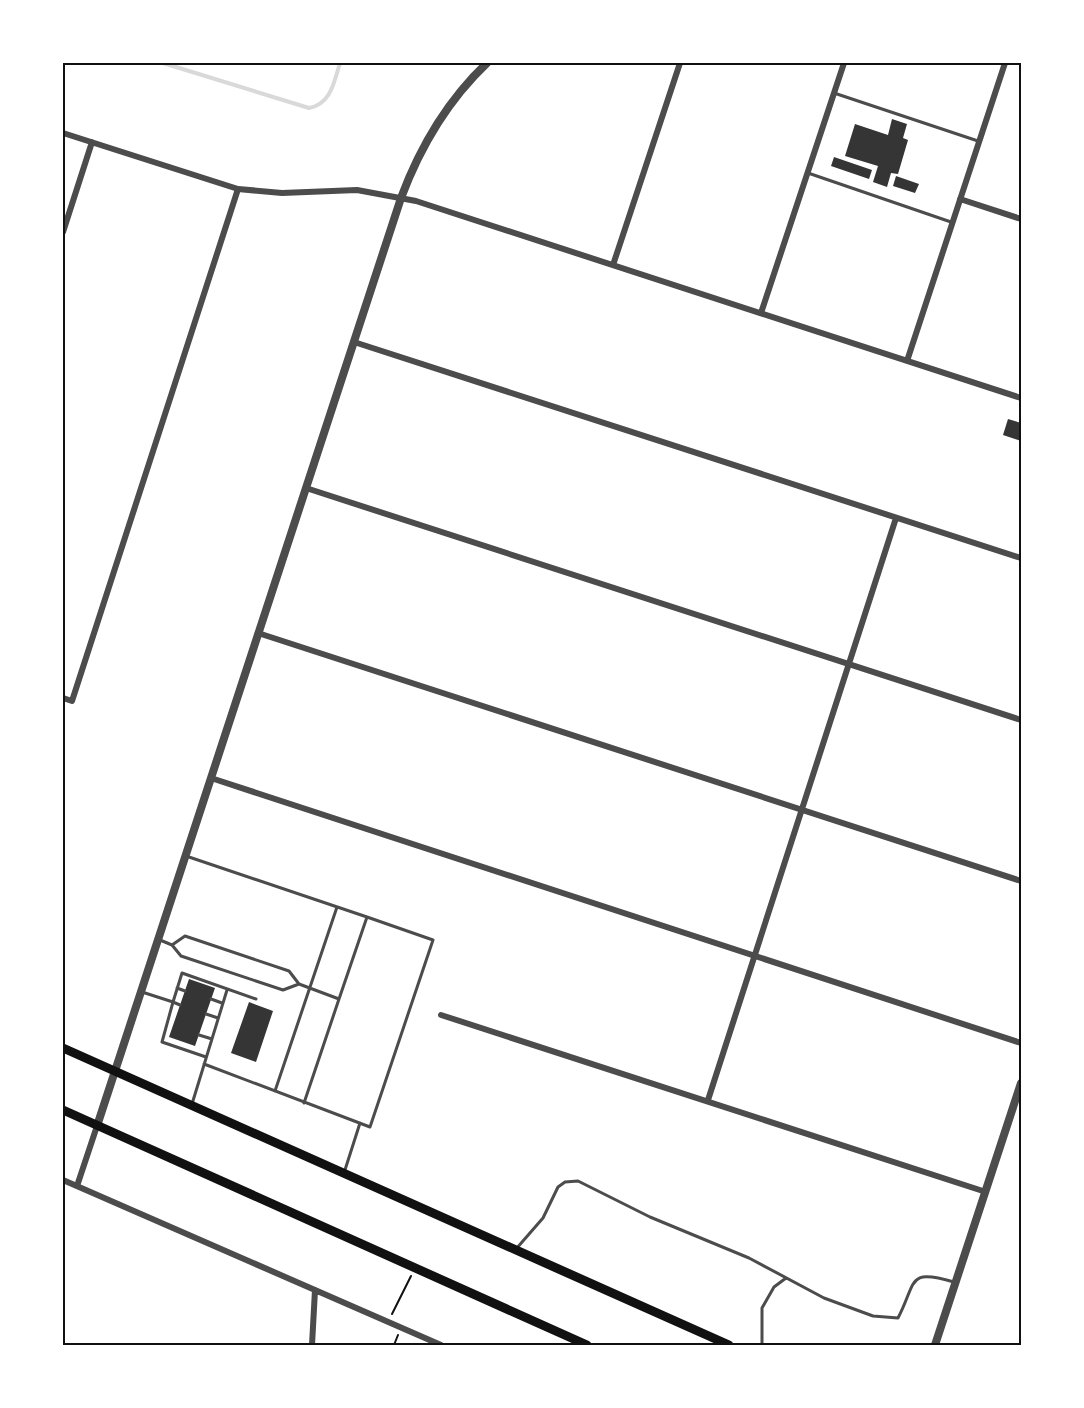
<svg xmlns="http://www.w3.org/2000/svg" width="1084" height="1408" font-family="'Noto Sans',sans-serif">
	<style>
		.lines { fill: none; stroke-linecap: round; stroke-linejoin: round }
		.stream { stroke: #d9d9d9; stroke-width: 4 }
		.building { fill: #353535 }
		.path { stroke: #111; stroke-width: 2 }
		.service { stroke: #4c4c4c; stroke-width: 3 }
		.minor { stroke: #4c4c4c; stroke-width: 6 }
		.tertiary { stroke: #4c4c4c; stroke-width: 8 }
		.primary { stroke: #111; stroke-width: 9 }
		.neatline { fill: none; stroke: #111; stroke-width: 2 }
	</style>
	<rect width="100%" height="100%" fill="#fff"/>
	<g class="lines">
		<path class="stream" d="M 163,63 L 309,108 C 331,104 334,82 340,63"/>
	</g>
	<path class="building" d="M 892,119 L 907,124 L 903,138 L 908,140 L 898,174 L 891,173 L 887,187 L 873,182 L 878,166 L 845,156 L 855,124 L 888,135 Z
		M 834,157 L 872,170 L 869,179 L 831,166 Z
		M 896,176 L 919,184 L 915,193 L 893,186 Z
		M 1008,419 L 1021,423 L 1021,441 L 1003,435 Z
		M 189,979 L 215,988 L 195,1046 L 169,1037 Z
		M 249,1002 L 273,1011 L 256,1062 L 231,1053 Z"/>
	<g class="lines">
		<path class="path" d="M 392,1314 L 411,1276
			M 394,1345 L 398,1335"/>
		<path class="service" d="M 834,93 L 978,141
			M 808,173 L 951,222
			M 186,856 L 367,917 L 339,999
			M 160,940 L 172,945 L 181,956 L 283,990 L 299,984
			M 172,945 L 185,936 L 289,971 L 299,984 L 339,999 L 304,1103
			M 177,988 L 185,991
			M 142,992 L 173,1002 L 162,1042 L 206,1057
			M 211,999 L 222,1003
			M 180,1005 L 173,1002 L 182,973 L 256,999
			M 206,1014 L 218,1018
			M 199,1035 L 212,1039
			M 204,1064 L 370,1127 L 433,940 L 367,917
			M 275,1091 L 337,907
			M 192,1104 L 227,990
			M 344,1173 L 360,1123
			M 516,1249 L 543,1218 L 558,1187 L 565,1182 L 578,1181 L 650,1217 L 749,1258 L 824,1298 L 873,1316 L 898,1318 C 917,1282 906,1268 954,1282
			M 762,1345 L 762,1308 L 774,1287 L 786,1278"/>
		<path class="minor" d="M 63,133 L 238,189 L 282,193 L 357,190 L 416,201 L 1021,398
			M 960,199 L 1021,219
			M 63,232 L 92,142
			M 613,265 L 680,63
			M 761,313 L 844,63
			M 354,342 L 1021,558
			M 907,361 L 1005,63
			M 306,488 L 1021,720
			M 258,633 L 1021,881
			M 63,698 L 72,701 L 238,189
			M 211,778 L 1021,1043
			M 441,1015 L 986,1192
			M 708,1100 L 896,518
			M 63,1180 L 441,1345
			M 77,1186 L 97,1126
			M 312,1345 L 315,1290"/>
		<path class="tertiary" d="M 97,1126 L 401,198 C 420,147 448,100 487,63
			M 935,1345 L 1021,1083"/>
		<path class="primary" d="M 63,1048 L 729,1345
			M 63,1110 L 587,1345"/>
	</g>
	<rect width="1084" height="1408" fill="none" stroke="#ffffff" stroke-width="129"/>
	<rect x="64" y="64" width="956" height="1280" class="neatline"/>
</svg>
